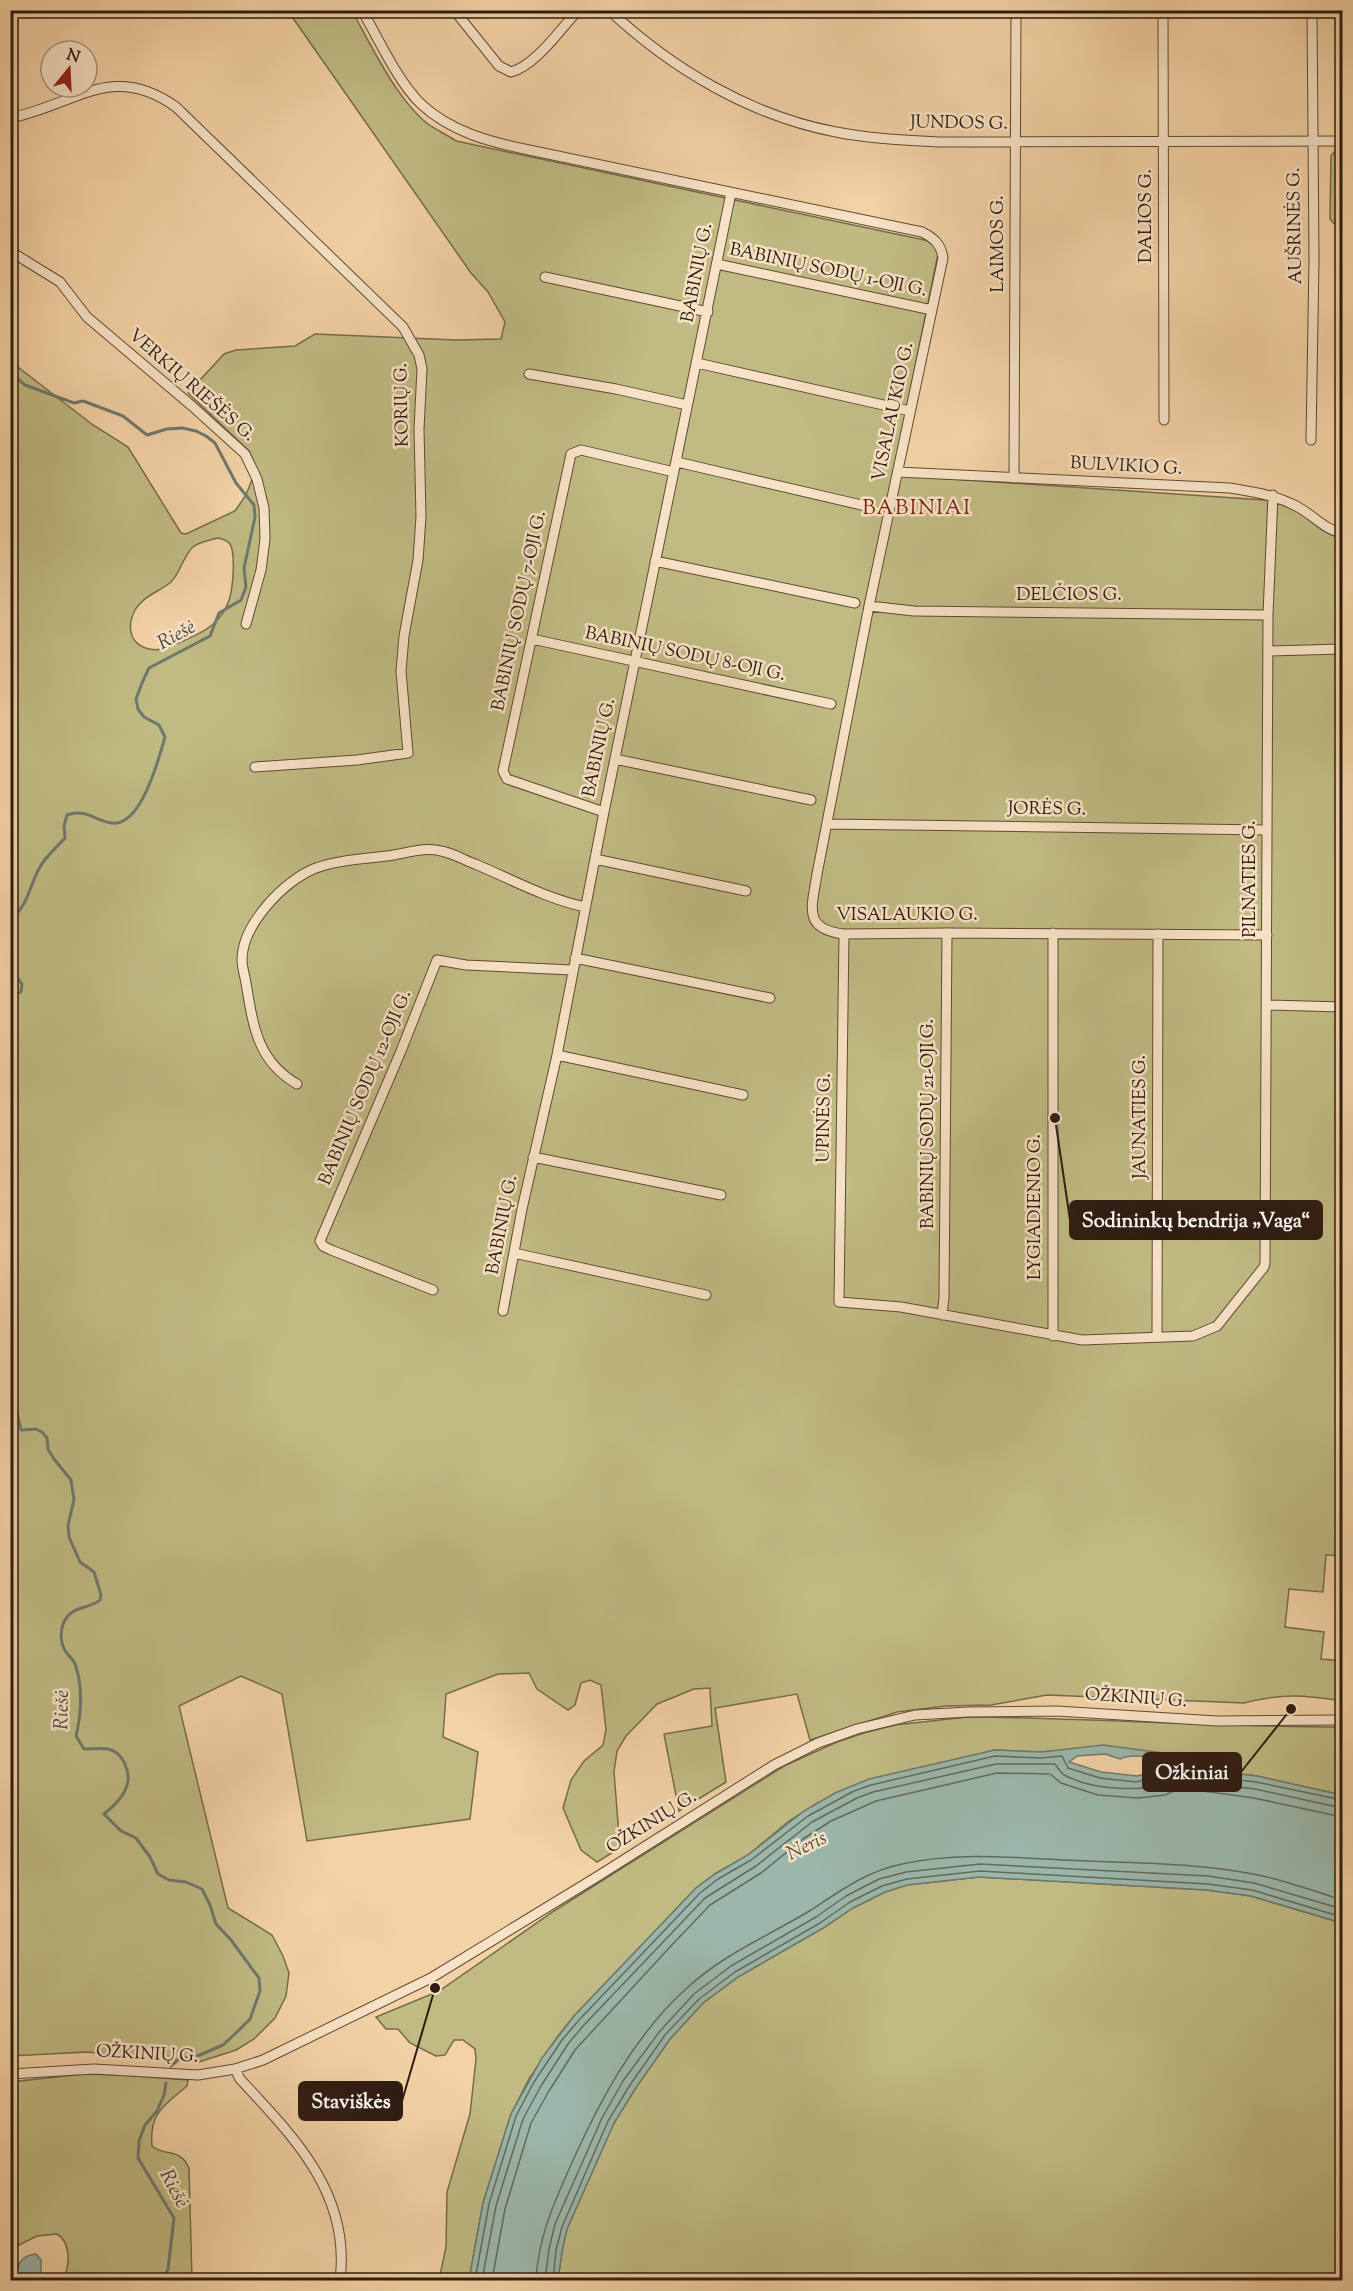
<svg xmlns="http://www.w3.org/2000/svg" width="1353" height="2291" font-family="'Sorts Mill Goudy',serif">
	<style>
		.green { fill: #c0ba83; stroke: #776b4a; stroke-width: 1.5; fill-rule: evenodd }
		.water { fill: #9bb7ab; stroke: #6f796e; stroke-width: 1.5; fill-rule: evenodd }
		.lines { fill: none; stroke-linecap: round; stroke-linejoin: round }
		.shore { stroke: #646a5e; stroke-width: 1.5 }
		.stream { stroke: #6f796e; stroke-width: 3 }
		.street-casing { stroke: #5f4a37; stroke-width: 11 }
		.street { stroke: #f7e2c5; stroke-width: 9 }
		.labels { text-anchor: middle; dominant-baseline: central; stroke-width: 5; stroke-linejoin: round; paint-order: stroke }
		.street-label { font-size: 18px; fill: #2e1c12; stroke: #f7e2c5 }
		.water-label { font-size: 20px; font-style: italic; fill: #4f4a40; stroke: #f7e2c5 }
		.quarter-label { font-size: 21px; letter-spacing: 1.5px; fill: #7a1f14; stroke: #f7e2c5 }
		.leader { fill: none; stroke: #2e1c12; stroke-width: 2 }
		.callout-dot { fill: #2e1c12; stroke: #f7e2c5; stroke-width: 2 }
		.callout { fill: #2e1c12; stroke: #2e1c12; stroke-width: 2 }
		.callout-label { font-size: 20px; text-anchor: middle; font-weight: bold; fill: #fff }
	</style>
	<rect width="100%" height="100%" fill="#f3d2a6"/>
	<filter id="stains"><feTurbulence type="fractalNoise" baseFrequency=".00333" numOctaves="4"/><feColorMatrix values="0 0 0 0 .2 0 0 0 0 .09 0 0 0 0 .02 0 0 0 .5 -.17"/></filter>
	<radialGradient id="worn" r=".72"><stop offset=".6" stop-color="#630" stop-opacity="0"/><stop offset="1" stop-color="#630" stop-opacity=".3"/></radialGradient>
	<path class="green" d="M 288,11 L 352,11 C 371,45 397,100 428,124 C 437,130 447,135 456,141 L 929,241 L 935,247 L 938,254 L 893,475 L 1279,501 L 1342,537 L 1342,1556 L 1326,1555 L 1323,1592 L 1289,1589 L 1285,1627 L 1324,1632 L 1321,1659 L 1342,1661 L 1342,1701 C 1305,1695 1282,1693 1244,1703 L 1047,1695 L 991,1705 L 946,1706 L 897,1712 L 810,1740 L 797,1694 L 715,1708 L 726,1782 L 679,1811 L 664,1734 L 712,1726 L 710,1688 L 694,1689 L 657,1704 L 626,1736 L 617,1751 L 614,1772 L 620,1848 L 597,1862 L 581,1850 L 563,1808 L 571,1780 L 584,1761 L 603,1745 L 606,1730 L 601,1685 L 590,1680 L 581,1683 L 575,1705 L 568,1710 L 537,1689 L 529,1673 L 498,1674 L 446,1694 L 443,1737 L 478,1752 L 470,1819 L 307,1841 L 282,1694 L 241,1676 L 179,1706 L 228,1908 L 272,1935 L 283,1956 L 289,1973 L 286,1996 L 275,2018 L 254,2039 L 236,2050 L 199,2062 L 86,2052 L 11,2056 L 10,361 L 93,425 L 128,447 L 181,533 L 186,534 L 235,511 L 246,495 L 253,477 L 255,464 L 249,451 L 188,393 L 224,354 L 236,350 L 295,346 L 315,334 L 456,340 L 501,339 L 505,322 L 488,292 L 471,273 ZM 218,538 C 223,539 227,540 230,544 C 236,554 233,592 228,603 C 225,611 219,619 212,625 C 202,634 184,640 172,646 C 144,658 120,639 135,610 C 143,596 159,592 171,582 C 181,572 183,556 193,547 C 199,542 211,540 218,538 Z
		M 1342,148 L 1342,232 L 1330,219 L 1331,156 L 1336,150 Z
		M 967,1717 C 1092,1718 1217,1727 1342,1727 L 1342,1795 L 1257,1776 L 1195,1769 L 1183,1765 L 1171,1754 L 1068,1750 L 1042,1752 L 994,1750 L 819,1802 L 789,1821 L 748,1855 L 715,1874 L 696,1888 L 574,2016 L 558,2036 L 529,2079 L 511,2114 L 483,2203 L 469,2280 L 439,2280 L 446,2247 L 447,2192 L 470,2114 L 476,2059 L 475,2049 L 463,2040 L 454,2040 L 445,2055 L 436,2056 L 410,2043 L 398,2029 L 386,2029 L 376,2017 L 439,1991 L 554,1911 L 784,1766 L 837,1742 L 864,1733 L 895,1725 Z
		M 979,1877 L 1207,1890 L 1251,1896 L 1342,1923 L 1342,2280 L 558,2280 L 562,2251 L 567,2229 L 614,2123 L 635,2089 L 670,2039 L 703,2003 L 738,1977 L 823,1928 L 853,1908 L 885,1892 L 907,1885 Z
		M 84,2074 L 124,2075 L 188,2080 L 187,2086 C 165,2105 149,2112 152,2146 C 165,2157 180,2147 189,2168 L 192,2280 L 62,2280 C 70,2268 72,2243 57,2234 L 37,2236 L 11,2249 L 10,2082 Z"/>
	<path class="water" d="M 1103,1745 L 1171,1754 L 1183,1765 L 1195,1769 L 1257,1776 L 1342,1795 L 1342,1923 L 1251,1896 L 1207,1890 L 979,1877 L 907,1885 L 885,1892 L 853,1908 L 823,1928 L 738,1977 L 703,2003 L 670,2039 L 635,2089 L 614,2123 L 567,2229 L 562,2251 L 558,2280 L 469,2280 L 483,2203 L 511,2114 L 542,2058 L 574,2016 L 696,1888 L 715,1874 L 748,1855 L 804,1811 L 835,1793 L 869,1779 L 995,1750 L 1042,1752 ZM 1105,1754 L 1120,1759 C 1133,1753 1158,1757 1169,1765 L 1167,1770 L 1159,1773 L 1154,1772 L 1137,1776 L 1101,1772 L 1069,1762 L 1077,1756 Z
		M 36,2254 L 41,2260 L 41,2280 L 16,2280 C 16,2266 21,2255 36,2254 Z"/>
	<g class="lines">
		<path class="shore" d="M 475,2280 L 489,2204 L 516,2116 L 534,2082 L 562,2040 L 579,2020 L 700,1893 L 718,1879 L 751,1860 L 808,1816 L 854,1791 L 871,1785 L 995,1756 L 1042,1758 L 1062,1756 L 1068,1768 L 1100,1778 L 1136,1782 L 1153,1778 L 1160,1779 L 1170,1775 L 1177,1768 L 1194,1775 L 1256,1782 L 1342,1800
			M 482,2280 L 496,2206 L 523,2119 L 541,2086 L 568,2044 L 584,2025 L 705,1898 L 756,1866 L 812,1822 L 857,1798 L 873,1792 L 996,1764 L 1055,1764 C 1058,1768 1060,1772 1064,1775 C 1094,1791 1151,1794 1179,1778 L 1193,1782 L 1255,1789 L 1342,1808
			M 492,2280 L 505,2209 L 531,2123 L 549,2091 L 575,2050 L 669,1948 L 710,1905 L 761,1873 L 803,1839 L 831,1821 L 876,1801 L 997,1773 L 1050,1774 L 1061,1783 L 1098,1795 L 1138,1798 L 1165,1795 L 1181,1788 L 1254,1798 L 1342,1817
			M 536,2280 C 538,2239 553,2205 570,2167 C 599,2102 634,2035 688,1987 C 724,1954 770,1935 811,1910 C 840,1891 867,1871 902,1864 C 955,1852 1008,1857 1062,1860 C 1125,1863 1191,1862 1253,1874 C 1283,1879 1313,1891 1342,1900
			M 545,2280 L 549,2249 L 555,2224 L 602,2118 L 623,2081 L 660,2031 L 694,1994 L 731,1966 L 816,1917 L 846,1896 L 879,1879 L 906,1872 L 980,1864 L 1208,1876 L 1254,1883 L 1342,1909
			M 553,2280 L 556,2250 L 562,2227 L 608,2121 L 630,2085 L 665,2035 L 699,1999 L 735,1972 L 820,1923 L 850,1902 L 882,1886 L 907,1879 L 980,1871 L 1208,1884 L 1252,1890 L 1342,1917"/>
		<path class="stream" d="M 10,372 L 25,385 L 74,403 L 83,401 L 123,416 L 147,435 L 167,429 L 182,428 L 196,431 L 206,436 L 215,443 L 236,483 L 254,505 L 255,517 L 244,568 L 246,587 L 241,600 L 219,613 L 210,636 L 149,668 L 142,683 L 136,699 L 138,709 L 144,717 L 159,725 L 165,737 C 159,758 141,827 112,823 C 95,821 86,808 67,815 L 64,826 L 65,838 C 57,847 46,856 40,867 C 28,888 30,903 10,920
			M 10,968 L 22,984 L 21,992 L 10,997
			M 10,1405 L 16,1408 L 21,1430 L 36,1429 L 42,1432 L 47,1438 L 48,1449 L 54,1459 L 71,1480 L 74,1500 L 68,1525 L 69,1537 L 80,1562 L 94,1572 L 101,1595 L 100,1600 C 91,1608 75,1606 67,1617 C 60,1626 59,1642 66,1652 C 69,1657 75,1660 76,1667 C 83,1688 81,1715 76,1736 L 84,1749 C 92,1749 101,1748 108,1749 C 124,1752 132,1775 126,1788 C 122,1799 112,1807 104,1814 L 121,1831 L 136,1838 L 150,1857 L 158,1874 L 169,1880 L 186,1882 L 202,1889 L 210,1905 L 216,1924 L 231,1940 L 259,1978 L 260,1991 L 250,2019 L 236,2033 L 223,2045 L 200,2055 L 179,2059 L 171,2066
			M 163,2280 L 168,2269 L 174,2218 L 138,2158 L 139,2141 L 145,2125 L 157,2111 L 164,2095 L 166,2083"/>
		<defs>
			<path id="street" d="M 362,10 C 378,38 398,82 421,104 C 451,132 490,142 529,150 L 922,232 C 934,238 941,244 943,258 L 869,606 L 817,874 C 812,907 802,929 844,934 L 947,933 L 1267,935
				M 454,10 L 499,66 L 511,72 C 535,66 561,29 578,10
				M 609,10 C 672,69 751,116 836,132 C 871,139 906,140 941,142 L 1342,141
				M 1163,10 L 1164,420
				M 10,118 C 75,105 112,61 176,107 L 403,327 L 419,355 L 422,369 L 419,429 L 421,517 L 418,560 L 404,636 L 401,671 L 408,753 L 357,760 L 255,767
				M 10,251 L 60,282 L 87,317 L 192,406 L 245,454 L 257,479 L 264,508 L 265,539 L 261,570 L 246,624
				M 717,264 L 932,310
				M 545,277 L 708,312
				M 697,363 L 910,411
				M 529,374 L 616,389 L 687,405
				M 1311,440 L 1314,259 L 1312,10
				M 677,462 L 870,507
				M 898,472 L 1230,488 C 1253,492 1276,495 1298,507 C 1313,515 1325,530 1342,533
				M 1014,478 L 1016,10
				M 655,561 L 855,603
				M 869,606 L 914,611 L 1268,615
				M 532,639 L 831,704
				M 1269,651 L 1342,649
				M 615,759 L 811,800
				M 604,812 L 507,779 L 503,771 L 571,454 L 581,450 L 674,472
				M 827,824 L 1267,830
				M 595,859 L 746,891
				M 1053,933 L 1053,1336
				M 844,934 L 839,1302 L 901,1307 L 1082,1340 L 1193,1336 L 1217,1326 L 1264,1267 L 1265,1263 L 1268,615 L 1273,495
				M 575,958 L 770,998
				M 1267,1005 L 1342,1007
				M 557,1055 L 743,1095
				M 297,1084 C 257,1061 253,1025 246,983 C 245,976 242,968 242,960 C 242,925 284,880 316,868 C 338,860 363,859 387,856 C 404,854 425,846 441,851 C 453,853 464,860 475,864 C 511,879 547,899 585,907
				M 533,1157 L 721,1195
				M 514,1253 L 706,1295
				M 433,1290 L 331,1250 L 323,1246 L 320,1241 L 401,1051 L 437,960 L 466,965 L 572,970
				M 503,1311 L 522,1209 L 557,1055 L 604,812 L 731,193
				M 942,1315 L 944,1298 L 947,933
				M 1157,1336 L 1158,934
				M 235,2069 L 240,2079 C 294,2137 351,2194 340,2280
				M 10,2074 L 94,2069 L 198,2075 L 235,2069 L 263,2060 L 431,1978 L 595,1878 L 774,1765 L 818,1743 L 857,1729 L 915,1715 L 968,1712 L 1057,1711 L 1217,1721 L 1342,1720"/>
		</defs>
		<use href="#street" class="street-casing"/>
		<use href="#street" class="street"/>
	</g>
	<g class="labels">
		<g class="street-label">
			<text transform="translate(959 124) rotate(1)">JUNDOS G.</text>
			<text transform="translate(1147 216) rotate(-90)">DALIOS G.</text>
			<text transform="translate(1296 226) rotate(-91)">AUŠRINĖS G.</text>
			<text transform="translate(999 244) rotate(-90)">LAIMOS G.</text>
			<text transform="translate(828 271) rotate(12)">BABINIŲ SODŲ 1-OJI G.</text>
			<text transform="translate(698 273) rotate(-79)">BABINIŲ G.</text>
			<text transform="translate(191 386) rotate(41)">VERKIŲ RIEŠĖS G.</text>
			<text transform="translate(403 405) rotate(-91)">KORIŲ G.</text>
			<text transform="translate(894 412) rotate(-78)">VISALAUKIO G.</text>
			<text transform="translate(1126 467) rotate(3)">BULVIKIO G.</text>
			<text x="1069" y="596">DELČIOS G.</text>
			<text transform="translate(520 611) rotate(-78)">BABINIŲ SODŲ 7-OJI G.</text>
			<text transform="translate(685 655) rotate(12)">BABINIŲ SODŲ 8-OJI G.</text>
			<text transform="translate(600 748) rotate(-78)">BABINIŲ G.</text>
			<text transform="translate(1047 810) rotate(1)">JORĖS G.</text>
			<text transform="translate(1251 879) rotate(-90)">PILNATIES G.</text>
			<text x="907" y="916">VISALAUKIO G.</text>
			<text transform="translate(366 1088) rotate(-67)">BABINIŲ SODŲ 12-OJI G.</text>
			<text transform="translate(1141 1117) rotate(-90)">JAUNATIES G.</text>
			<text transform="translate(825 1118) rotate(-89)">UPINĖS G.</text>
			<text transform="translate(929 1124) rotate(-90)">BABINIŲ SODŲ 21-OJI G.</text>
			<text transform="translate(1036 1207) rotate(-90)">LYGIADIENIO G.</text>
			<text transform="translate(503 1225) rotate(-79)">BABINIŲ G.</text>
			<text transform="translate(1136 1699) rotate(4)">OŽKINIŲ G.</text>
			<text transform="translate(652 1823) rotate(-32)">OŽKINIŲ G.</text>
			<text transform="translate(147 2055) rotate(3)">OŽKINIŲ G.</text>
		</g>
		<g class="water-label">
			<text transform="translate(177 636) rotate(-29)">Riešė</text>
			<text transform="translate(63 1710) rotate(-89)">Riešė</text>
			<text transform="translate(807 1847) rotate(-26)">Neris</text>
			<text transform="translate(173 2189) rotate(62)">Riešė</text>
		</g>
		<g class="quarter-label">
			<text x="917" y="509">BABINIAI</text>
		</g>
	</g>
	<path class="leader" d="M1055 1118L1070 1220M1291 1709L1241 1772M435 1988L402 2101"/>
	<g class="callout-dot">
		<circle cx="1055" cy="1118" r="6"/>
		<circle cx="1291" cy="1709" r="6"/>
		<circle cx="435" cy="1988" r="6"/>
	</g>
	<g class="callout">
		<rect x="1070" y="1201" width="252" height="38" rx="6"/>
		<rect x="1143" y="1753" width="98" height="38" rx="6"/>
		<rect x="299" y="2082" width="103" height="38" rx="6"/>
	</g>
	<g class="callout-label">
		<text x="1196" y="1227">Sodininkų bendrija „Vaga“</text>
		<text x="1192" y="1779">Ožkiniai</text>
		<text x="351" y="2108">Staviškės</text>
	</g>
	<rect width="1353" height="2291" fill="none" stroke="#f3d2a6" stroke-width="36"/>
	<rect x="12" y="12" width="1329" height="2267" fill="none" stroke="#2e1c12" stroke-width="3"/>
	<rect x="18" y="18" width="1317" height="2255" fill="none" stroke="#2e1c12" stroke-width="1.5"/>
	<g transform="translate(69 69) rotate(18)"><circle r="28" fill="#f7e2c5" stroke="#a7937d" stroke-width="1.5"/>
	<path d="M0-4.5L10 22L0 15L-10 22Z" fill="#8f2418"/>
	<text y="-9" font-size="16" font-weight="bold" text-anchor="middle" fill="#2e1c12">N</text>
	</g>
	<rect width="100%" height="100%" filter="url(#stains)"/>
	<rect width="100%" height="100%" fill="url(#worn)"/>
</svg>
